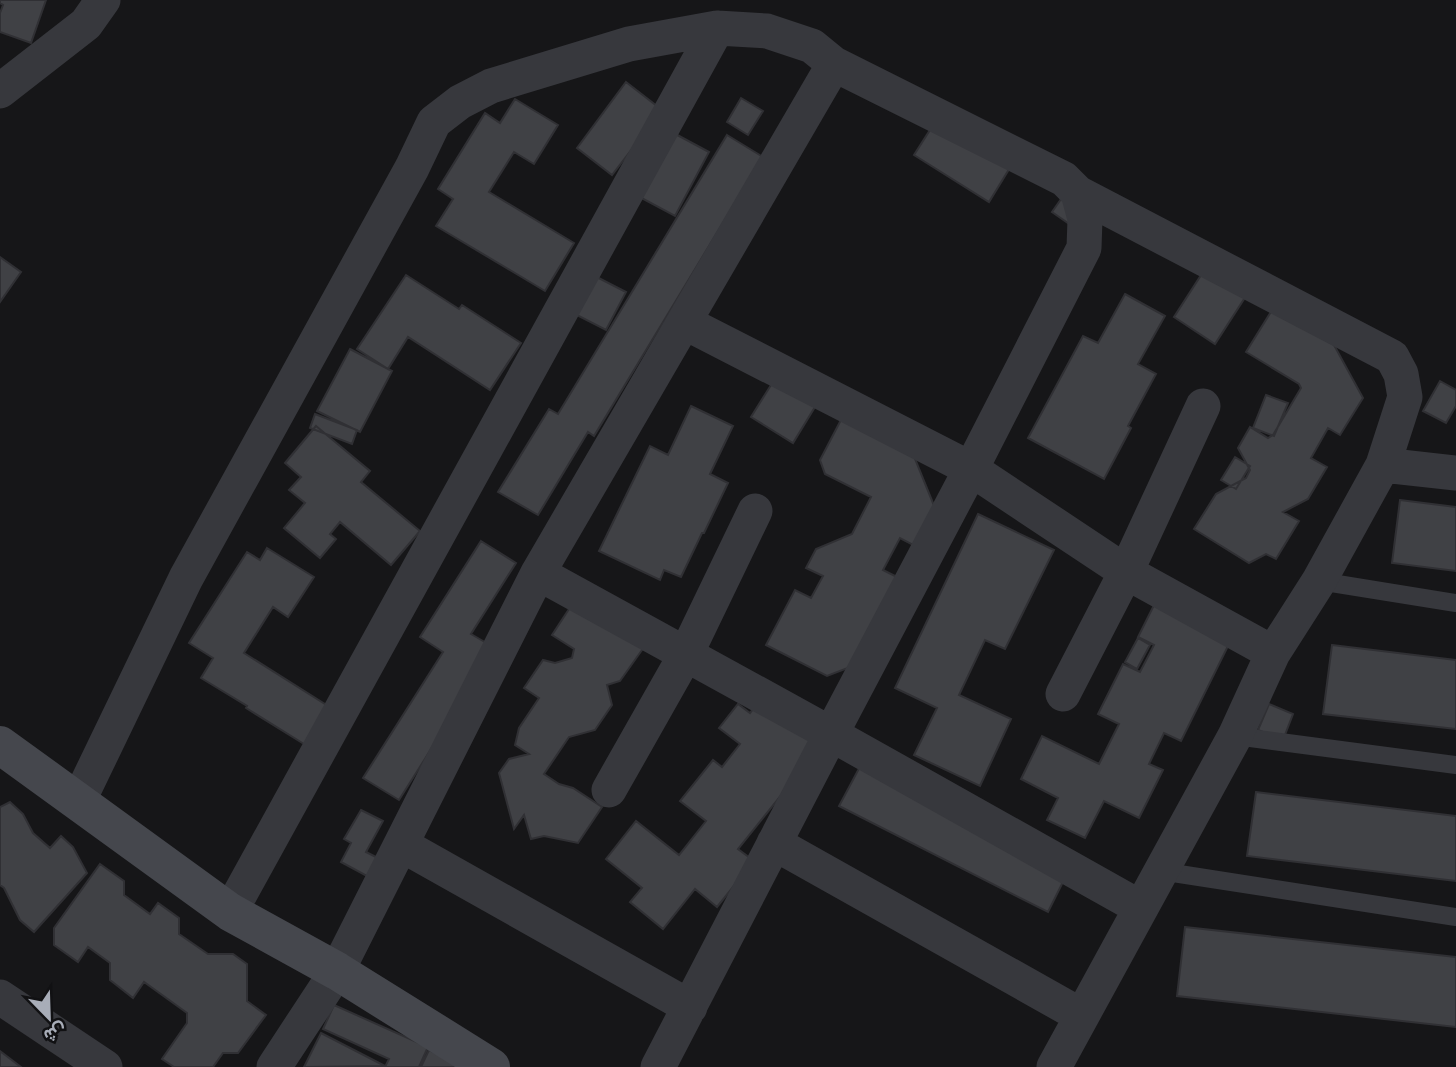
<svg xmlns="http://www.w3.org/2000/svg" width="1456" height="1067" font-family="Quicksand,Vazirmatn,sans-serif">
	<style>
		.building { fill: #404145; stroke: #303034; stroke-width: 2 }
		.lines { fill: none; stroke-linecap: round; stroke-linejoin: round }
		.lane { stroke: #37383d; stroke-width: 18 }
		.street { stroke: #37383d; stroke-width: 35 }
		.secondary { stroke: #45474d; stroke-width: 38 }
	</style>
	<rect width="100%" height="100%" fill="#161618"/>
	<path class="building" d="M 0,0 L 46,0 L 31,43 L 0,32 L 0,13 L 3,5 L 0,3 Z
		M 626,82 L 662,110 L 612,175 L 577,148 Z
		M 741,98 L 763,111 L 748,135 L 727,122 Z
		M 515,99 L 558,125 L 534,164 L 514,152 L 489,192 L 574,243 L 545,291 L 436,226 L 453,199 L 438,189 L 485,113 L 500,123 Z
		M 937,119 L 1011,166 L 989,202 L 914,155 Z
		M 668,130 L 709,152 L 675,216 L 634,194 Z
		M 727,135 L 763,157 L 594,436 L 588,432 L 538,515 L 498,492 L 549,409 L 558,414 Z
		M 1068,189 L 1075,228 L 1052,212 Z
		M 0,257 L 21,272 L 0,302 Z
		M 1205,269 L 1246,296 L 1215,344 L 1174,317 Z
		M 587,272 L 626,292 L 606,330 L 567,310 Z
		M 406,275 L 459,309 L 462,305 L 521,343 L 490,390 L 408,337 L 388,369 L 357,349 Z
		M 1125,294 L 1165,316 L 1138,364 L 1156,374 L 1128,426 L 1131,428 L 1104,479 L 1028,438 L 1083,336 L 1098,343 Z
		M 1272,310 L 1334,345 L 1363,398 L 1340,435 L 1328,428 L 1311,458 L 1327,467 L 1308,499 L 1283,512 L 1299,521 L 1276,559 L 1266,554 L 1249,563 L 1194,529 L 1216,494 L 1246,478 L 1250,470 L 1238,448 L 1250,427 L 1268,438 L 1273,435 L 1301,388 L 1299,384 L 1246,352 Z
		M 350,349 L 392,371 L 360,432 L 317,411 Z
		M 776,377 L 818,402 L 793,443 L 751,417 Z
		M 1440,381 L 1456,390 L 1456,406 L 1446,423 L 1423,411 Z
		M 1266,395 L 1288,403 L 1274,436 L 1253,428 Z
		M 691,406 L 733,426 L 710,474 L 728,483 L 704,533 L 702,533 L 681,577 L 664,570 L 660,580 L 599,551 L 650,446 L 668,455 Z
		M 315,414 L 357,430 L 352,444 L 310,428 Z
		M 843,416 L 907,439 L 935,508 L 915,546 L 900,538 L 883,570 L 899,578 L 853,666 L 827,676 L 766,645 L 795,590 L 811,598 L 823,576 L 806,568 L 816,549 L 852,534 L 871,497 L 825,474 L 820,460 Z
		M 316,426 L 370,471 L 361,482 L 420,531 L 391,565 L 340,522 L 330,534 L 336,539 L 320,558 L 284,528 L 305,503 L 289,490 L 301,477 L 285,463 Z
		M 1235,457 L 1250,466 L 1236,489 L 1221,480 Z
		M 1400,500 L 1456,507 L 1456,571 L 1392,563 Z
		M 978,514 L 1054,550 L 1005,649 L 985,640 L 959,695 L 1011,719 L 980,786 L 914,755 L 937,708 L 895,688 Z
		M 481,541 L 516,563 L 471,634 L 495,648 L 399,800 L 363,778 L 443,652 L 420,637 Z
		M 267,548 L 314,577 L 288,617 L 273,607 L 244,653 L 336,711 L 312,749 L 246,708 L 247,706 L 201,678 L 213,658 L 189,643 L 247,552 L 260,560 Z
		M 1154,605 L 1230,642 L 1181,741 L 1164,733 L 1149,764 L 1163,770 L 1139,818 L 1104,801 L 1085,838 L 1047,820 L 1058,798 L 1021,779 L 1042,736 L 1099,764 L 1119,724 L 1098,714 L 1123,664 L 1140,672 L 1154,645 L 1138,637 Z
		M 571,606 L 647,643 L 620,681 L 607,685 L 612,705 L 595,730 L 569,737 L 544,774 L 559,784 L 573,788 L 602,807 L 578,843 L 544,836 L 531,839 L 524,815 L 514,829 L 499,773 L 509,759 L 529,754 L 515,745 L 519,728 L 539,698 L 524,688 L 543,660 L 555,663 L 572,658 L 574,649 L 552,635 Z
		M 1138,638 L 1150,645 L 1137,669 L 1125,662 Z
		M 1332,645 L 1456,660 L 1456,729 L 1323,714 Z
		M 762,697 L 819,748 L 738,849 L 754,861 L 717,907 L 695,889 L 663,929 L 630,902 L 642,888 L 606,859 L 636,821 L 679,855 L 706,821 L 680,801 L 713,760 L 722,767 L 740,744 L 719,728 L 738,704 L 750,713 Z
		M 1269,704 L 1293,714 L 1283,740 L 1258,730 Z
		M 863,761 L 1071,866 L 1048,912 L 839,806 Z
		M 1256,792 L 1456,816 L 1456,881 L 1247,856 Z
		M 10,802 L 23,814 L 33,833 L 50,848 L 61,836 L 73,847 L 87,873 L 34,932 L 20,920 L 4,888 L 0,885 L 0,807 Z
		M 361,810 L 383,821 L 366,852 L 386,862 L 376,881 L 341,862 L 351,843 L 344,839 Z
		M 100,864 L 124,881 L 124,895 L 150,914 L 158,903 L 179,918 L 179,934 L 208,954 L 233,954 L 247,964 L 247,1001 L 266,1015 L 238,1053 L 223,1053 L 213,1067 L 174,1067 L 162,1059 L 187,1023 L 187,1013 L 144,982 L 133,998 L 110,980 L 110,963 L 88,947 L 78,962 L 54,945 L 54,928 Z
		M 1185,927 L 1456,957 L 1456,1027 L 1177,996 Z
		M 334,1005 L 428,1047 L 419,1067 L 385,1067 L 389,1059 L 323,1029 Z
		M 321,1033 L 385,1066 L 304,1067 Z
		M 429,1050 L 469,1067 L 421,1067 Z
		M 0,1051 L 21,1067 L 0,1067 Z"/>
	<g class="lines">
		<path class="lane" d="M 1319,581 L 1456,603
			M 1235,736 L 1456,765
			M 1160,871 L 1456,917"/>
		<path class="street" d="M 0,91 L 86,24 L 103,0
			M 1078,193 L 1392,357 L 1401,374 L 1405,397 L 1383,465
			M 684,322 L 971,469 L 1126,572 L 1273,653
			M 538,573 L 831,734 L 1141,908
			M 1063,694 L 1126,572 L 1203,406
			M 609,790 L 686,654 L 755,511
			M 78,802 L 186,578 L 412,168 L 434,122 L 460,102 L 491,86 L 629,44 L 717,28 L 767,31 L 812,46 L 834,64 L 1064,179 L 1078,193 L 1085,219 L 1084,248 L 971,469 L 831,734 L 658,1067
			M 774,843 L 1082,1016
			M 402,845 L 690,1007
			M 230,912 L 717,28
			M 0,997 L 105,1067
			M 274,1067 L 337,971 L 538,573 L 834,64
			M 1054,1067 L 1235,736 L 1273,653 L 1319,581 L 1383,465 L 1456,473"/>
		<path class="secondary" d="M 0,745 L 230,912 L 337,971 L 491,1067"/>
	</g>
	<g transform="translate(49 1018) rotate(157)" stroke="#111113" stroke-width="5" paint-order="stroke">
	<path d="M0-5L12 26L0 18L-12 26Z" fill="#a8adb8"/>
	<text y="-10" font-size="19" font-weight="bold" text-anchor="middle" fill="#a8adb8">ش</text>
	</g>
</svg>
